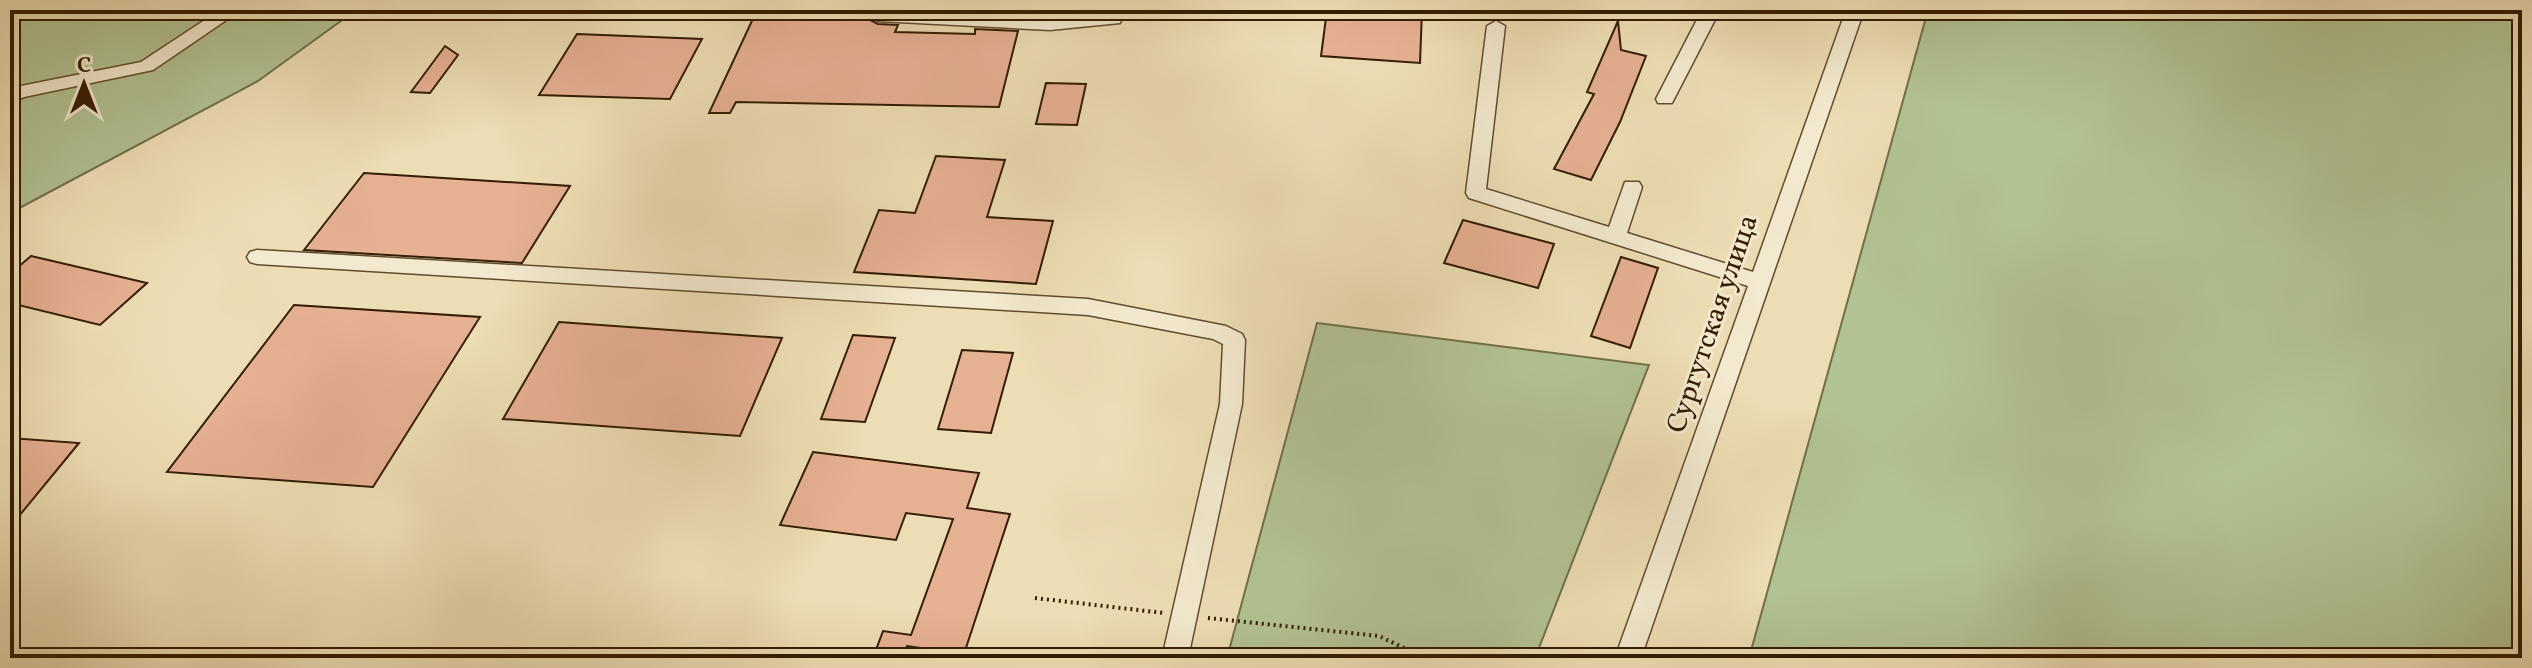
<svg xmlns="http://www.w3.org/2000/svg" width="2532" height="668" font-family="Vollkorn,serif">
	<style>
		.green { fill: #b2c292; stroke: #726f4a; stroke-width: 2 }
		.building { fill: #e6b093; stroke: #331c01; stroke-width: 2 }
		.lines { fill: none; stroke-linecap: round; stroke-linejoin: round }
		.minor-casing { stroke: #624c2e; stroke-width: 3 }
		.path { stroke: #331c01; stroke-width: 4; stroke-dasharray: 2 4; stroke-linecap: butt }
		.minor { fill: #f3e9ce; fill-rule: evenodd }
		.labels { text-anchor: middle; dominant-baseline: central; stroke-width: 6; stroke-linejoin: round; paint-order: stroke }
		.street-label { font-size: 28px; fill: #331c01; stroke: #f3e9ce }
	</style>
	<rect width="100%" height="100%" fill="#edddb4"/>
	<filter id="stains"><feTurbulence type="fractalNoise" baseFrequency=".0025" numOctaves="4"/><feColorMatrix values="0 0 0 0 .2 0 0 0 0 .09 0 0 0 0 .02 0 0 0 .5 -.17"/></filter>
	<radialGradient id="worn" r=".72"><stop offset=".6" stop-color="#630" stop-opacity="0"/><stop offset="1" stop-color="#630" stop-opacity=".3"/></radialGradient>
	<path class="green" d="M 10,10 L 356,10 L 258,81 L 10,213 Z
		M 1928,10 L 2522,10 L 2522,658 L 1749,658 Z
		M 1317,323 L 1649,365 L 1535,658 L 1227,658 Z"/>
	<path class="building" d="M 757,10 L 874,10 L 866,15 L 868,19 L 878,24 L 898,25 L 895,32 L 975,34 L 975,29 L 1018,31 L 999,107 L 736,102 L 730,113 L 709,113 Z
		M 1327,10 L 1422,10 L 1420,63 L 1321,56 Z
		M 1618,21 L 1621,50 L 1646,56 L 1620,122 L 1591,180 L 1554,169 L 1594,94 L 1587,92 Z
		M 577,34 L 702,39 L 670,99 L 539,95 Z
		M 445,46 L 458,55 L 430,93 L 411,92 Z
		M 1046,83 L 1086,84 L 1077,125 L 1036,124 Z
		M 936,156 L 1005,160 L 987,217 L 1053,221 L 1036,284 L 854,272 L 879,210 L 915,213 Z
		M 364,173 L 570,186 L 522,263 L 304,250 Z
		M 1463,220 L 1554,244 L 1538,288 L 1444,263 Z
		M 31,256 L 147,283 L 100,325 L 10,303 L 10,274 Z
		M 1621,257 L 1658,268 L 1630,348 L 1591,336 Z
		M 294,305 L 480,317 L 373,487 L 167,472 Z
		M 559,322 L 782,338 L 740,436 L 503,419 Z
		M 853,335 L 895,338 L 865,422 L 821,419 Z
		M 962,350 L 1013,353 L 991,433 L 938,429 Z
		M 10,438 L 79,443 L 10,527 Z
		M 813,452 L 979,473 L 967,508 L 1010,514 L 964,654 L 907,646 L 903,658 L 873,658 L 883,631 L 911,635 L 953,519 L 906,513 L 896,540 L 780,525 Z"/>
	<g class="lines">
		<defs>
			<path id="minor" d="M 220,10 L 241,10 L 153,70 L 24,97 L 10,103 L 11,88 L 141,62 Z
				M 1107,10 L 1125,10 L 1120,23 L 1050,30 L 878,21 L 869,16 L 878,11 L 1050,20 L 1106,14 Z
				M 1702,10 L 1720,10 L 1672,103 L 1658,103 L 1656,99 Z
				M 1846,10 L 1864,10 L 1641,658 L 1615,658 L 1748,286 L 1469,198 L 1466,193 L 1487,26 L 1496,21 L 1505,26 L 1486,189 L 1609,227 L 1625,182 L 1639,182 L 1642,187 L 1627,233 L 1753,272 Z
				M 257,250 L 1088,299 L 1226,326 L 1242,334 L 1245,340 L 1242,404 L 1188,658 L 1162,658 L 1220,404 L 1223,344 L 1213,339 L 1088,315 L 257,264 L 250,262 L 247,257 L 250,252 Z"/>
		</defs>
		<use href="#minor" class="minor-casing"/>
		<path class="path" d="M 1035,598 L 1164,613
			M 1208,618 L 1379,636 L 1425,658"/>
		<use href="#minor" class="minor"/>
	</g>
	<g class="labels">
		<g class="street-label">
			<text transform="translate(1713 324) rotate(-71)">Сургутская улица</text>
		</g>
	</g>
	<rect width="2532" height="668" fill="none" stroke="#edddb4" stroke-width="40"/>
	<rect x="12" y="12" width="2508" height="644" fill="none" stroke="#331c01" stroke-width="4"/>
	<rect x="20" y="20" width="2492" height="628" fill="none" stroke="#331c01" stroke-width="2"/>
	<g transform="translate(84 84)" stroke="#f3e9ce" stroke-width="6" paint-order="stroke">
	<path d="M0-6L14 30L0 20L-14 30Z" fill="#331c01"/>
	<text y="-12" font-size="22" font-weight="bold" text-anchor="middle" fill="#331c01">С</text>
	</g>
	<rect width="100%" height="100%" filter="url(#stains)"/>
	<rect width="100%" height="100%" fill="url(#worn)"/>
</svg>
